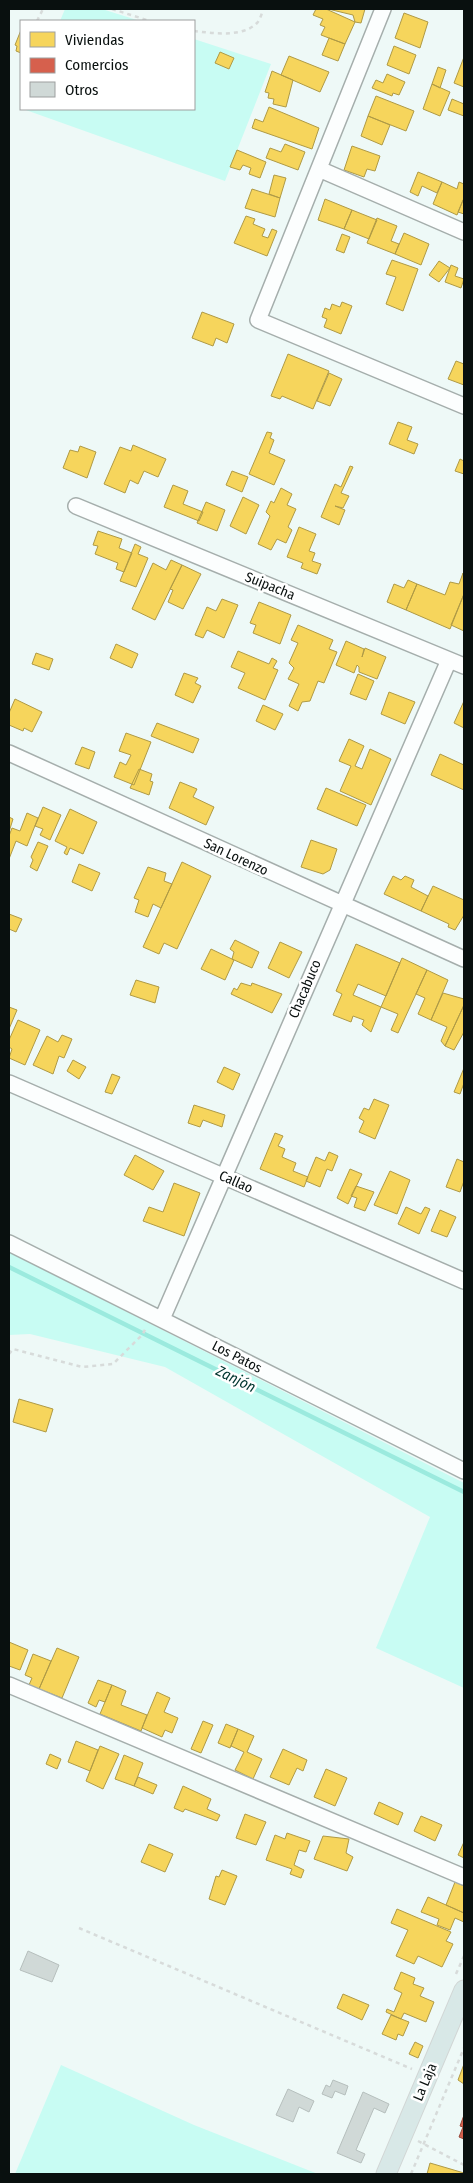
<svg xmlns="http://www.w3.org/2000/svg" width="473" height="2183" font-family="'Fira Sans Condensed',sans-serif">
	<style>
		.green { fill: #c8fcf3 }
		.homes { fill: #f6d55c; stroke: #af9a45 }
		.shops { fill: #d6604d; stroke: #98483a }
		.lines { fill: none; stroke-linecap: round; stroke-linejoin: round }
		.stream { stroke: #9beade; stroke-width: 4.5 }
		.building { fill: #d0d9d7; stroke: #b6bfbd }
		.minor-casing { stroke: #a5aeac; stroke-width: 18 }
		.major-casing { stroke: #d1d6d5; stroke-width: 21 }
		.path { stroke: #d7dbda; stroke-width: 2.5; stroke-dasharray: 4 4; stroke-linecap: butt }
		.minor { stroke: #fcfefe; stroke-width: 15 }
		.major { stroke: #d8e8e7; stroke-width: 19 }
		.labels { text-anchor: middle; dominant-baseline: central; stroke-width: 5; stroke-linejoin: round; paint-order: stroke }
		.street-label { font-size: 14px; fill: #09100f; stroke: #fff }
		.water-label { font-size: 15px; font-style: italic; fill: #00352f; stroke: #fff }
	</style>
	<rect width="100%" height="100%" fill="#eef9f7"/>
	<path class="green" d="M 65,9 L 102,9 L 140,21 L 60,21 Z
		M 194,39 L 271,64 L 225,181 L 23,109 L 194,109 Z
		M 9,1252 L 464,1483 L 464,1688 L 376,1648 L 430,1517 L 165,1367 L 30,1334 L 9,1335 Z
		M 61,2065 L 194,2125 L 318,2174 L 15,2174 Z"/>
	<path class="homes" d="M 316,9 L 326,9 L 355,22 L 345,44 L 321,35 L 325,27 L 320,25 L 323,19 L 313,15 Z
		M 328,9 L 365,9 L 361,23 L 355,22 L 353,15 Z
		M 404,13 L 428,22 L 420,48 L 395,38 Z
		M 21,30 L 21,53 L 16,51 L 17,46 L 15,45 Z
		M 329,38 L 345,44 L 338,61 L 322,55 Z
		M 394,46 L 416,55 L 409,74 L 387,65 Z
		M 220,52 L 234,58 L 229,69 L 215,63 Z
		M 289,56 L 329,72 L 320,92 L 281,75 Z
		M 464,57 L 464,87 L 454,83 Z
		M 438,67 L 446,70 L 440,88 L 432,84 Z
		M 272,71 L 293,80 L 286,107 L 273,104 L 274,99 L 268,98 L 269,93 L 265,92 Z
		M 387,74 L 405,82 L 399,95 L 393,93 L 392,96 L 372,88 L 376,80 L 383,83 Z
		M 432,84 L 450,92 L 440,116 L 423,109 Z
		M 376,96 L 414,111 L 406,131 L 368,116 Z
		M 452,99 L 464,104 L 464,116 L 448,110 Z
		M 269,107 L 319,128 L 312,149 L 252,128 L 255,119 L 263,122 Z
		M 368,116 L 390,125 L 382,145 L 361,136 Z
		M 285,144 L 305,152 L 298,170 L 266,158 L 270,148 L 281,152 Z
		M 352,146 L 380,156 L 375,171 L 367,169 L 364,177 L 344,170 Z
		M 237,150 L 266,162 L 260,178 L 249,174 L 251,168 L 243,165 L 240,170 L 230,167 Z
		M 418,172 L 442,182 L 437,193 L 422,186 L 418,196 L 410,192 Z
		M 274,175 L 286,178 L 280,198 L 269,194 Z
		M 442,182 L 457,189 L 459,182 L 464,184 L 464,198 L 457,215 L 433,204 Z
		M 252,189 L 280,198 L 275,217 L 245,208 Z
		M 325,199 L 352,210 L 344,229 L 318,220 Z
		M 463,200 L 464,201 L 464,214 L 458,212 Z
		M 352,210 L 377,220 L 369,239 L 344,229 Z
		M 246,216 L 255,219 L 253,224 L 265,229 L 262,236 L 268,238 L 272,229 L 277,231 L 267,256 L 234,243 Z
		M 377,218 L 397,226 L 391,241 L 399,244 L 395,254 L 367,243 Z
		M 404,233 L 429,244 L 421,265 L 395,254 Z
		M 342,234 L 350,237 L 344,253 L 336,250 Z
		M 392,260 L 418,269 L 403,311 L 386,304 L 396,277 L 386,274 Z
		M 439,261 L 450,268 L 439,282 L 429,275 Z
		M 451,265 L 458,268 L 455,276 L 464,279 L 461,288 L 445,282 Z
		M 342,302 L 352,306 L 341,334 L 324,327 L 327,319 L 322,317 L 325,308 L 330,310 L 332,304 L 340,307 Z
		M 202,312 L 234,324 L 227,343 L 216,338 L 213,346 L 192,338 Z
		M 288,354 L 329,371 L 313,409 L 282,396 L 280,399 L 271,396 Z
		M 456,361 L 464,364 L 464,385 L 448,379 Z
		M 329,373 L 342,379 L 330,406 L 317,401 Z
		M 398,422 L 412,427 L 407,440 L 418,444 L 414,454 L 389,444 Z
		M 267,432 L 272,433 L 270,438 L 274,440 L 269,453 L 285,460 L 274,485 L 249,474 Z
		M 133,445 L 166,459 L 158,477 L 144,471 L 138,484 L 130,480 L 125,493 L 104,484 L 120,447 L 131,451 Z
		M 80,446 L 96,452 L 87,478 L 63,468 L 70,450 L 78,452 Z
		M 460,459 L 464,461 L 464,474 L 455,471 Z
		M 350,466 L 353,467 L 341,493 L 349,496 L 343,508 L 335,506 L 345,510 L 339,525 L 321,517 L 335,484 L 341,487 Z
		M 232,471 L 248,477 L 242,492 L 226,485 Z
		M 173,485 L 188,491 L 183,504 L 203,512 L 199,521 L 164,507 Z
		M 281,488 L 292,494 L 287,505 L 296,509 L 288,527 L 292,530 L 286,543 L 277,539 L 271,550 L 258,544 L 270,516 L 266,512 L 271,501 L 274,503 Z
		M 243,497 L 259,505 L 246,534 L 230,526 Z
		M 206,502 L 225,510 L 217,531 L 197,523 Z
		M 299,527 L 316,534 L 309,551 L 315,553 L 312,561 L 321,564 L 317,574 L 301,568 L 303,563 L 287,557 Z
		M 98,531 L 122,539 L 119,548 L 132,553 L 124,572 L 116,569 L 118,563 L 95,554 L 98,546 L 93,545 Z
		M 135,544 L 141,547 L 138,554 L 148,558 L 136,587 L 120,581 Z
		M 171,560 L 182,565 L 155,620 L 132,609 L 153,563 L 166,570 Z
		M 182,565 L 201,574 L 183,609 L 168,602 L 173,590 L 170,589 Z
		M 463,573 L 464,594 L 450,629 L 406,610 L 417,584 L 445,595 L 450,582 L 459,584 Z
		M 408,580 L 417,584 L 406,610 L 387,602 L 394,584 L 404,588 Z
		M 464,594 L 464,631 L 451,625 Z
		M 222,599 L 238,605 L 224,638 L 207,630 L 203,638 L 195,635 L 207,607 L 216,611 Z
		M 259,602 L 291,615 L 280,644 L 253,633 L 256,625 L 250,623 Z
		M 298,625 L 333,640 L 329,649 L 337,652 L 324,683 L 318,681 L 310,701 L 302,702 L 298,711 L 289,706 L 299,684 L 288,679 L 294,668 L 289,663 L 298,643 L 291,640 Z
		M 346,641 L 364,649 L 362,657 L 365,648 L 386,657 L 377,679 L 359,672 L 359,667 L 357,665 L 354,673 L 336,665 Z
		M 116,644 L 138,654 L 132,668 L 110,658 Z
		M 238,651 L 269,664 L 272,658 L 277,661 L 273,668 L 278,670 L 265,700 L 238,688 L 245,673 L 231,667 Z
		M 36,653 L 53,659 L 49,670 L 32,664 Z
		M 184,673 L 198,678 L 195,683 L 201,686 L 193,703 L 175,695 Z
		M 358,674 L 374,681 L 366,700 L 350,694 Z
		M 389,692 L 415,702 L 405,724 L 381,714 Z
		M 15,699 L 42,712 L 32,732 L 24,728 L 23,731 L 9,725 L 9,713 Z
		M 464,701 L 464,728 L 454,723 Z
		M 263,705 L 283,714 L 275,730 L 256,721 Z
		M 157,723 L 199,739 L 193,753 L 151,736 Z
		M 126,733 L 151,742 L 134,785 L 114,777 L 120,762 L 126,765 L 131,755 L 119,751 Z
		M 349,739 L 364,746 L 355,766 L 362,769 L 370,749 L 391,759 L 371,805 L 340,791 L 351,766 L 339,761 Z
		M 82,747 L 95,752 L 89,769 L 75,764 Z
		M 440,754 L 464,765 L 464,790 L 431,775 Z
		M 139,769 L 152,774 L 150,781 L 153,782 L 149,795 L 130,788 Z
		M 180,782 L 197,789 L 193,797 L 214,807 L 206,825 L 169,808 Z
		M 326,788 L 366,805 L 357,826 L 317,809 Z
		M 43,807 L 61,815 L 50,840 L 40,835 L 43,829 L 35,826 Z
		M 70,809 L 97,822 L 83,854 L 70,848 L 67,855 L 64,853 L 67,847 L 55,841 Z
		M 27,813 L 38,818 L 27,846 L 16,841 L 9,859 L 9,836 L 12,828 L 20,831 Z
		M 9,817 L 13,819 L 9,832 Z
		M 311,840 L 337,849 L 330,870 L 323,874 L 301,867 Z
		M 38,842 L 48,846 L 37,871 L 30,867 L 33,860 L 31,857 Z
		M 182,862 L 211,876 L 177,949 L 164,943 L 159,954 L 143,947 Z
		M 79,864 L 100,873 L 92,891 L 72,882 Z
		M 148,867 L 166,873 L 164,881 L 172,884 L 161,908 L 153,904 L 148,917 L 135,912 L 139,900 L 134,898 Z
		M 393,876 L 401,880 L 405,876 L 414,880 L 411,887 L 428,896 L 421,911 L 384,894 Z
		M 433,886 L 464,900 L 464,915 L 455,930 L 448,927 L 449,924 L 421,911 Z
		M 9,914 L 22,919 L 16,932 L 9,929 Z
		M 235,940 L 259,952 L 252,968 L 232,959 L 234,952 L 230,949 Z
		M 280,942 L 302,952 L 289,978 L 268,968 Z
		M 356,944 L 400,963 L 386,996 L 358,984 L 353,995 L 381,1007 L 371,1032 L 362,1025 L 364,1020 L 353,1016 L 351,1022 L 333,1015 L 342,994 L 336,991 Z
		M 211,949 L 234,960 L 225,980 L 201,969 Z
		M 402,958 L 427,970 L 398,1033 L 391,1030 L 398,1014 L 381,1007 Z
		M 427,970 L 448,980 L 431,1020 L 418,1014 L 425,998 L 416,994 Z
		M 136,980 L 159,987 L 155,1003 L 130,995 Z
		M 241,983 L 251,986 L 252,983 L 282,994 L 272,1013 L 231,994 L 234,988 L 237,990 Z
		M 443,993 L 464,999 L 464,1005 L 445,1046 L 441,1041 L 447,1027 L 431,1020 Z
		M 464,1005 L 464,1032 L 454,1050 L 445,1046 Z
		M 9,1007 L 17,1010 L 9,1029 Z
		M 18,1020 L 40,1030 L 25,1065 L 9,1058 L 12,1049 L 9,1047 L 9,1040 Z
		M 62,1035 L 72,1039 L 64,1058 L 59,1056 L 53,1074 L 33,1065 L 47,1036 L 58,1042 Z
		M 73,1060 L 86,1067 L 79,1079 L 67,1071 Z
		M 224,1067 L 240,1074 L 233,1090 L 217,1082 Z
		M 464,1068 L 464,1083 L 460,1094 L 454,1092 Z
		M 112,1074 L 120,1077 L 112,1094 L 105,1092 Z
		M 374,1099 L 389,1105 L 375,1139 L 359,1132 L 364,1121 L 359,1118 L 364,1108 L 369,1110 Z
		M 194,1105 L 225,1115 L 222,1127 L 203,1120 L 200,1127 L 188,1123 Z
		M 275,1133 L 283,1136 L 278,1146 L 285,1149 L 282,1157 L 296,1163 L 293,1171 L 308,1177 L 304,1187 L 260,1169 Z
		M 329,1152 L 338,1156 L 332,1171 L 327,1169 L 320,1187 L 306,1181 L 316,1157 L 325,1161 Z
		M 135,1155 L 164,1171 L 153,1190 L 124,1175 Z
		M 457,1159 L 464,1162 L 464,1181 L 460,1192 L 446,1187 Z
		M 350,1169 L 362,1174 L 348,1204 L 337,1198 Z
		M 390,1171 L 410,1180 L 397,1214 L 374,1205 Z
		M 174,1183 L 200,1193 L 184,1236 L 143,1221 L 149,1207 L 163,1212 Z
		M 356,1186 L 374,1192 L 365,1211 L 354,1207 L 357,1198 L 351,1196 Z
		M 406,1207 L 421,1214 L 425,1207 L 430,1209 L 419,1234 L 398,1224 Z
		M 440,1210 L 456,1217 L 447,1237 L 431,1231 Z
		M 19,1399 L 53,1409 L 46,1432 L 13,1422 Z
		M 9,1642 L 28,1650 L 20,1670 L 9,1666 Z
		M 57,1648 L 79,1657 L 62,1698 L 39,1689 Z
		M 33,1654 L 51,1661 L 39,1689 L 29,1685 L 32,1678 L 25,1675 Z
		M 98,1680 L 112,1685 L 105,1702 L 99,1700 L 96,1707 L 88,1703 Z
		M 112,1685 L 126,1691 L 121,1705 L 147,1715 L 141,1731 L 100,1714 Z
		M 157,1692 L 170,1698 L 164,1712 L 178,1718 L 172,1733 L 165,1730 L 162,1737 L 142,1728 Z
		M 203,1721 L 213,1725 L 201,1753 L 191,1749 Z
		M 226,1724 L 238,1729 L 230,1748 L 218,1743 Z
		M 238,1729 L 254,1736 L 247,1752 L 262,1759 L 253,1779 L 235,1770 L 244,1752 L 231,1746 Z
		M 76,1741 L 98,1750 L 90,1771 L 68,1762 Z
		M 100,1746 L 119,1754 L 103,1789 L 86,1781 Z
		M 283,1749 L 307,1760 L 303,1771 L 297,1768 L 289,1785 L 270,1777 Z
		M 50,1754 L 61,1759 L 57,1769 L 46,1764 Z
		M 124,1755 L 143,1763 L 134,1786 L 115,1779 Z
		M 326,1769 L 347,1778 L 335,1806 L 314,1797 Z
		M 138,1777 L 157,1785 L 153,1794 L 134,1786 Z
		M 183,1786 L 211,1799 L 207,1809 L 220,1815 L 217,1821 L 185,1809 L 183,1812 L 174,1808 Z
		M 379,1802 L 403,1813 L 398,1825 L 374,1814 Z
		M 245,1814 L 266,1822 L 256,1845 L 236,1838 Z
		M 421,1816 L 442,1825 L 435,1841 L 414,1831 Z
		M 287,1833 L 310,1841 L 306,1852 L 299,1850 L 294,1865 L 304,1870 L 301,1878 L 290,1874 L 292,1869 L 266,1860 L 275,1835 L 285,1839 Z
		M 323,1836 L 349,1839 L 346,1853 L 353,1857 L 347,1871 L 314,1859 Z
		M 464,1842 L 464,1858 L 458,1855 Z
		M 149,1844 L 173,1854 L 165,1872 L 141,1862 Z
		M 222,1870 L 237,1876 L 225,1905 L 209,1899 L 216,1876 L 219,1877 Z
		M 455,1882 L 464,1886 L 464,1913 L 446,1905 Z
		M 428,1897 L 464,1913 L 464,1922 L 455,1918 L 450,1930 L 437,1925 L 439,1919 L 421,1912 Z
		M 397,1909 L 451,1932 L 446,1941 L 453,1944 L 442,1967 L 418,1956 L 414,1964 L 396,1956 L 408,1930 L 391,1923 Z
		M 401,1972 L 415,1978 L 413,1984 L 424,1988 L 420,1996 L 434,2002 L 426,2022 L 404,2013 L 401,2019 L 386,2012 L 387,2009 L 394,2012 L 402,1993 L 394,1989 Z
		M 343,1994 L 369,2005 L 362,2020 L 337,2008 Z
		M 391,2015 L 409,2022 L 403,2036 L 398,2034 L 396,2040 L 382,2034 Z
		M 415,2042 L 423,2046 L 418,2058 L 409,2054 Z
		M 464,2064 L 464,2084 L 458,2080 Z
		M 430,2163 L 464,2173 L 464,2174 L 427,2174 Z"/>
	<path class="shops" d="M 464,2115 L 464,2139 L 459,2137 L 463,2127 L 460,2126 Z"/>
	<g class="lines">
		<path class="stream" d="M 9,1267 L 464,1492"/>
	</g>
	<path class="building" d="M 28,1951 L 59,1965 L 52,1982 L 20,1970 Z
		M 333,2080 L 348,2086 L 345,2095 L 335,2091 L 332,2098 L 322,2094 L 326,2085 L 330,2087 Z
		M 288,2089 L 314,2101 L 309,2112 L 299,2107 L 293,2122 L 276,2115 Z
		M 363,2092 L 389,2104 L 385,2113 L 374,2108 L 356,2150 L 365,2154 L 361,2163 L 337,2153 Z"/>
	<g class="lines">
		<defs>
			<path id="minor" d="M 383,9 L 258,320 L 464,406
				M 319,169 L 464,232
				M 76,506 L 464,666
				M 9,753 L 464,959
				M 9,1083 L 464,1281
				M 9,1243 L 464,1471
				M 162,1319 L 449,660
				M 9,1685 L 464,1877"/>
			<path id="major" d="M 386,2174 L 464,1990"/>
		</defs>
		<use href="#minor" class="minor-casing"/>
		<use href="#major" class="major-casing"/>
		<path class="path" d="M 112,9 L 150,21
			M 37,21 L 43,9
			M 194,31 C 212,33 242,38 257,23 C 260,20 262,13 263,9
			M 9,1354 L 13,1349 L 82,1367 L 113,1364 L 143,1334 L 146,1327
			M 79,1928 L 412,2069
			M 456,1974 L 464,1956
			M 418,2141 L 464,2165
			M 411,2174 L 464,2048"/>
		<use href="#minor" class="minor"/>
		<use href="#major" class="major"/>
	</g>
	<g class="labels">
		<g class="street-label">
			<text transform="translate(270 586) rotate(22)">Suipacha</text>
			<text transform="translate(236 857) rotate(25)">San Lorenzo</text>
			<text transform="translate(305 989) rotate(-67)">Chacabuco</text>
			<text transform="translate(236 1182) rotate(24)">Callao</text>
			<text transform="translate(237 1357) rotate(27)">Los Patos</text>
			<text transform="translate(425 2082) rotate(-67)">La Laja</text>
		</g>
		<g class="water-label">
			<text transform="translate(236 1379) rotate(26)">Zanjón</text>
		</g>
	</g>
	<rect width="473" height="2183" fill="none" stroke="#09100f" stroke-width="20"/>
	<rect x="20" y="20" width="175" height="90" fill="#ffffff" stroke="#9d9f9f"/>
	<rect x="30" y="32" width="25" height="15" fill="#f6d55c" stroke="#9d9f9f"/>
	<text x="65" y="45" font-size="15" fill="#09100f">Viviendas</text>
	<rect x="30" y="58" width="25" height="15" fill="#d6604d" stroke="#9d9f9f"/>
	<text x="65" y="70" font-size="15" fill="#09100f">Comercios</text>
	<rect x="30" y="82" width="25" height="15" fill="#d0d9d7" stroke="#9d9f9f"/>
	<text x="65" y="95" font-size="15" fill="#09100f">Otros</text>
</svg>
